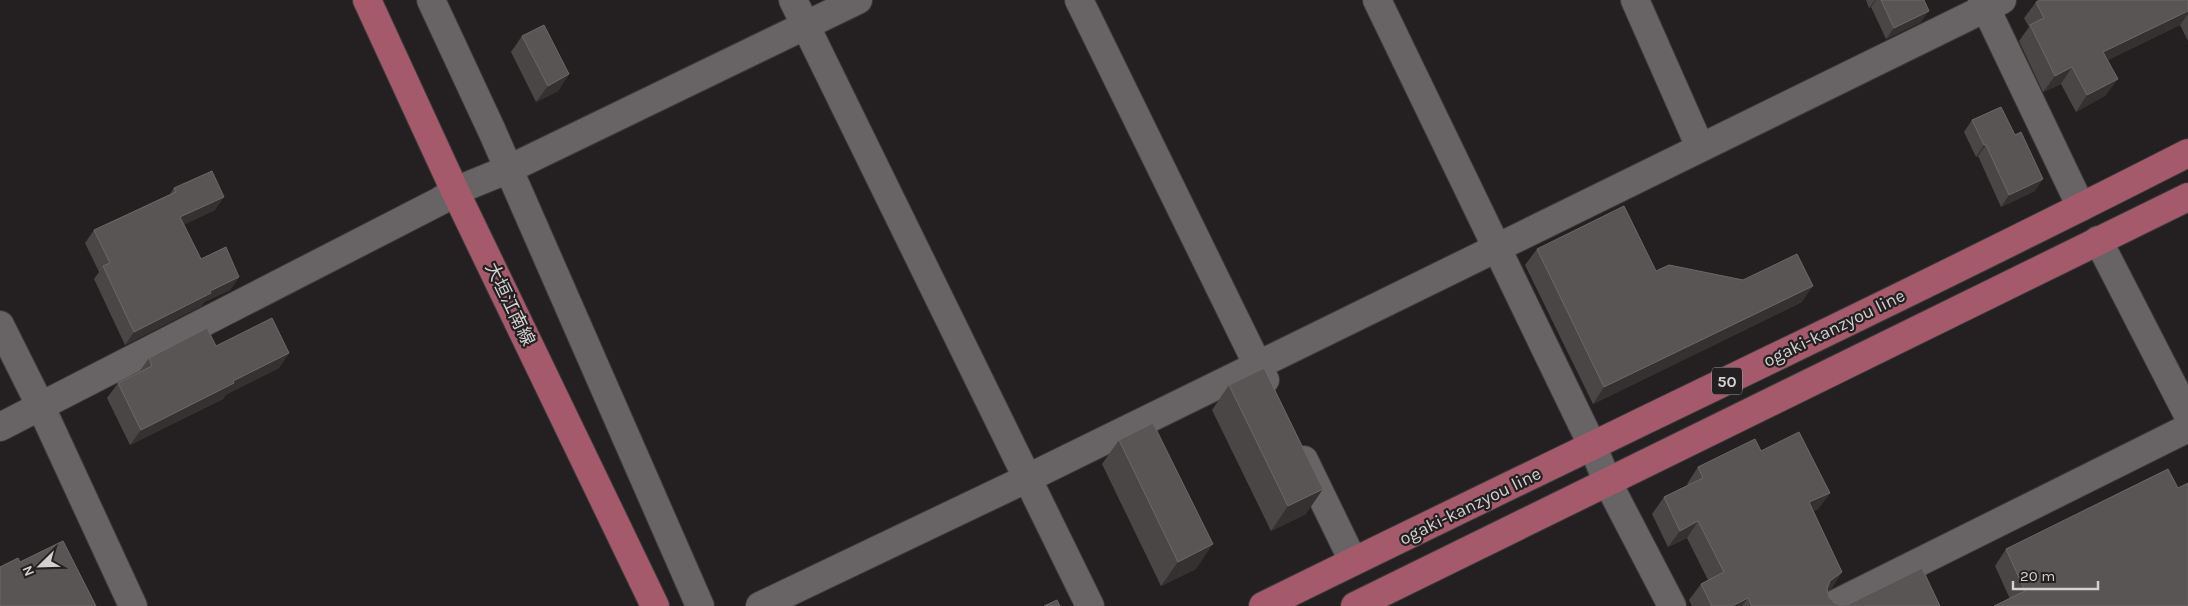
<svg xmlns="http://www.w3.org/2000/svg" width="2188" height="606" font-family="Karla,'Noto Sans JP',sans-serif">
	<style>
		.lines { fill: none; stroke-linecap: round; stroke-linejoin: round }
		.minor-casing { stroke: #3d3a3b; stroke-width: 30 }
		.major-casing { stroke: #3d3a3b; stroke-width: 30 }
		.minor { stroke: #686364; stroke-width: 28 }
		.major { stroke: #a55a6c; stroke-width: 28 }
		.wall { fill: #4a4646 }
		.shaded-wall { fill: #353131 }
		.building { fill: #595555; stroke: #6c6869 }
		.labels { text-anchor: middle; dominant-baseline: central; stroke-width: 4.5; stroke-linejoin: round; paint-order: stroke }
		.shield { fill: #242021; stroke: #9e9b9c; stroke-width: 1 }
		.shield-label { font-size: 16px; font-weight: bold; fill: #d3d0d1 }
		.street-label { font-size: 18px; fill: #d3d0d1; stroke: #242021 }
	</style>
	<rect width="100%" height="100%" fill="#242021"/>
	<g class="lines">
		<defs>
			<path id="minor" d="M 431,0 L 492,131 L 700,606
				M 793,0 L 1090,606
				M 1079,0 L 1265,380
				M 1377,0 L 1593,447 L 1607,481 L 1672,606
				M 1635,0 L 1700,147
				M 1982,0 L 2081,207
				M 2098,240 L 2188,415
				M 0,325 L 41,407 L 133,606
				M 0,427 L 440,201 L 455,191 L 509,169 L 858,0
				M 1304,460 L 1353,561
				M 760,606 L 1028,478 L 2002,0
				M 1831,606 L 2188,428"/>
			<path id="major" d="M 367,0 L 455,191 L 655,606
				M 1263,606 C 1571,454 1882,309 2188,153
				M 1355,606 L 2188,197"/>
		</defs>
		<use href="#minor" class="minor-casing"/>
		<use href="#major" class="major-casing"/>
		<use href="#minor" class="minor"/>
		<use href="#major" class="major"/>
	</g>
	<path class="wall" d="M 1866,0 L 1924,0 L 1921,22 L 1886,39 L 1871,7 L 1869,8 Z
		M 2188,0 L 2188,41 L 2180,25 L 2108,60 L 2106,95 L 2076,112 L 2061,84 L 2043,92 L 2019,41 L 2029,27 L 2024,18 L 2036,2 Z
		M 522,36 L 569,74 L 558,91 L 536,102 L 511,52 Z
		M 1972,120 L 2015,135 L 2035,191 L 2001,207 L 1978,156 L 1976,157 L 1964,132 Z
		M 174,188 L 215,210 L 183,225 L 201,259 L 239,277 L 230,290 L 204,302 L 201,306 L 125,345 L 94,279 L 99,272 L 85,243 L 94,230 L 170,194 Z
		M 1537,249 L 1656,271 L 1802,302 L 1593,404 L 1525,265 Z
		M 216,346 L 289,353 L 279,368 L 227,394 L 223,399 L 130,445 L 107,398 L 118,383 L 139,372 L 149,358 Z
		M 1229,385 L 1306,514 L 1271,531 L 1212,410 Z
		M 1119,440 L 1196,569 L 1161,586 L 1102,464 Z
		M 1761,451 L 1830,493 L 1818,509 L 1813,511 L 1842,572 L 1831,589 L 1827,591 L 1829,597 L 1834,603 L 1841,605 L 1940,606 L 1692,606 L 1689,600 L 1701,584 L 1708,580 L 1687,538 L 1668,547 L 1652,514 L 1664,497 L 1688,485 L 1687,484 L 1698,467 Z
		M 2178,488 L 2188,606 L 2010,599 L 1995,566 L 2006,549 Z"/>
	<path class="shaded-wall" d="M 1875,0 L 1876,0 L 1871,7 L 1869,8 Z
		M 1929,11 L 1921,22 L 1886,39 L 1894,28 Z
		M 2188,11 L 2188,14 L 2180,25 L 2092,68 L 2103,52 Z
		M 2072,67 L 2061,84 L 2043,92 L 2055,76 Z
		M 569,74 L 558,91 L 536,102 L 548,86 Z
		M 2118,79 L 2106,95 L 2076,112 L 2087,95 Z
		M 1984,145 L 1986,145 L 1978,156 L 1976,157 Z
		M 2043,179 L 2035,191 L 2001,207 L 2009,195 Z
		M 224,197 L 215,210 L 171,231 L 180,217 Z
		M 239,277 L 230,290 L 204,302 L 201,306 L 125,345 L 134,332 L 210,291 Z
		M 1813,286 L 1802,302 L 1593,404 L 1604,387 Z
		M 289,353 L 279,368 L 227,394 L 223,399 L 130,445 L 141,430 L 233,381 Z
		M 1323,489 L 1306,514 L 1271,531 L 1288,506 Z
		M 1830,493 L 1818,509 L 1798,519 L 1809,502 Z
		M 1698,521 L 1687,538 L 1668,547 L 1680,531 Z
		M 1213,544 L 1196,569 L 1161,586 L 1178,562 Z
		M 1842,572 L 1831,589 L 1818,597 L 1830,581 Z
		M 1748,598 L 1742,606 L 1732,606 Z"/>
	<path class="building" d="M 1881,0 L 1924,0 L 1929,11 L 1894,28 Z
		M 2040,0 L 2188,0 L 2188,11 L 2103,52 L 2118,79 L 2087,95 L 2072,67 L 2055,76 L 2030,25 L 2044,18 L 2036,2 Z
		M 544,25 L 569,74 L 548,86 L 522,36 Z
		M 2001,107 L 2015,135 L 2021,132 L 2043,179 L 2009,195 L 1986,145 L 1984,145 L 1972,120 Z
		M 212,171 L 224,197 L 180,217 L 201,259 L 226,247 L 239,277 L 210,291 L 211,293 L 134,332 L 103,266 L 110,263 L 94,230 L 176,192 L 174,188 Z
		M 1624,206 L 1656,271 L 1669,265 L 1743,280 L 1797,254 L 1813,286 L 1604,387 L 1537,249 Z
		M 272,318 L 289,353 L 233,381 L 234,383 L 141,430 L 118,383 L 152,366 L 149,358 L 207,328 L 216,346 Z
		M 1264,368 L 1323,489 L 1288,506 L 1229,385 Z
		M 1153,423 L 1213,544 L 1178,562 L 1119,440 Z
		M 1799,432 L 1830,493 L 1809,502 L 1842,572 L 1830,581 L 1827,589 L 1829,597 L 1834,603 L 1841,605 L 1849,604 L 1922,568 L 1940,606 L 1752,606 L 1748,598 L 1732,606 L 1712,606 L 1701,584 L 1724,572 L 1698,521 L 1680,531 L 1664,497 L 1703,478 L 1698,467 L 1755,439 L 1761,451 Z
		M 2168,469 L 2178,488 L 2188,483 L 2188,606 L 1994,606 L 2025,591 L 2006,549 Z
		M 63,541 L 96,606 L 0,606 L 0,567 L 18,558 L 20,562 Z
		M 1057,600 L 1060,606 L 1044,606 Z"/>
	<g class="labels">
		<rect class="shield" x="1712" y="367.5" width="30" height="27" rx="4"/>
		<g class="shield-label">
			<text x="1727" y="381">50</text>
		</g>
		<g class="street-label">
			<text transform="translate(510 304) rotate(64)">大垣江南線</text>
			<text transform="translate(1834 328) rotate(-26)">ogaki-kanzyou line</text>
			<text transform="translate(1470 506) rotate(-26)">ogaki-kanzyou line</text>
		</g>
	</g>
	<g transform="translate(40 566) rotate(247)" stroke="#242021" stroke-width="4" paint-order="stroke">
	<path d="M0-4L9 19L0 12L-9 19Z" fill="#d3d0d1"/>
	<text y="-8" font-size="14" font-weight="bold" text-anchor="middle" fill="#d3d0d1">N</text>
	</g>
	<path d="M2013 581v8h85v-8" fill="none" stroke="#d3d0d1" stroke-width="2.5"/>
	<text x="2020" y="581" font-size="15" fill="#d3d0d1" stroke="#242021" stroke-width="4" paint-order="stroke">20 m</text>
</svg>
